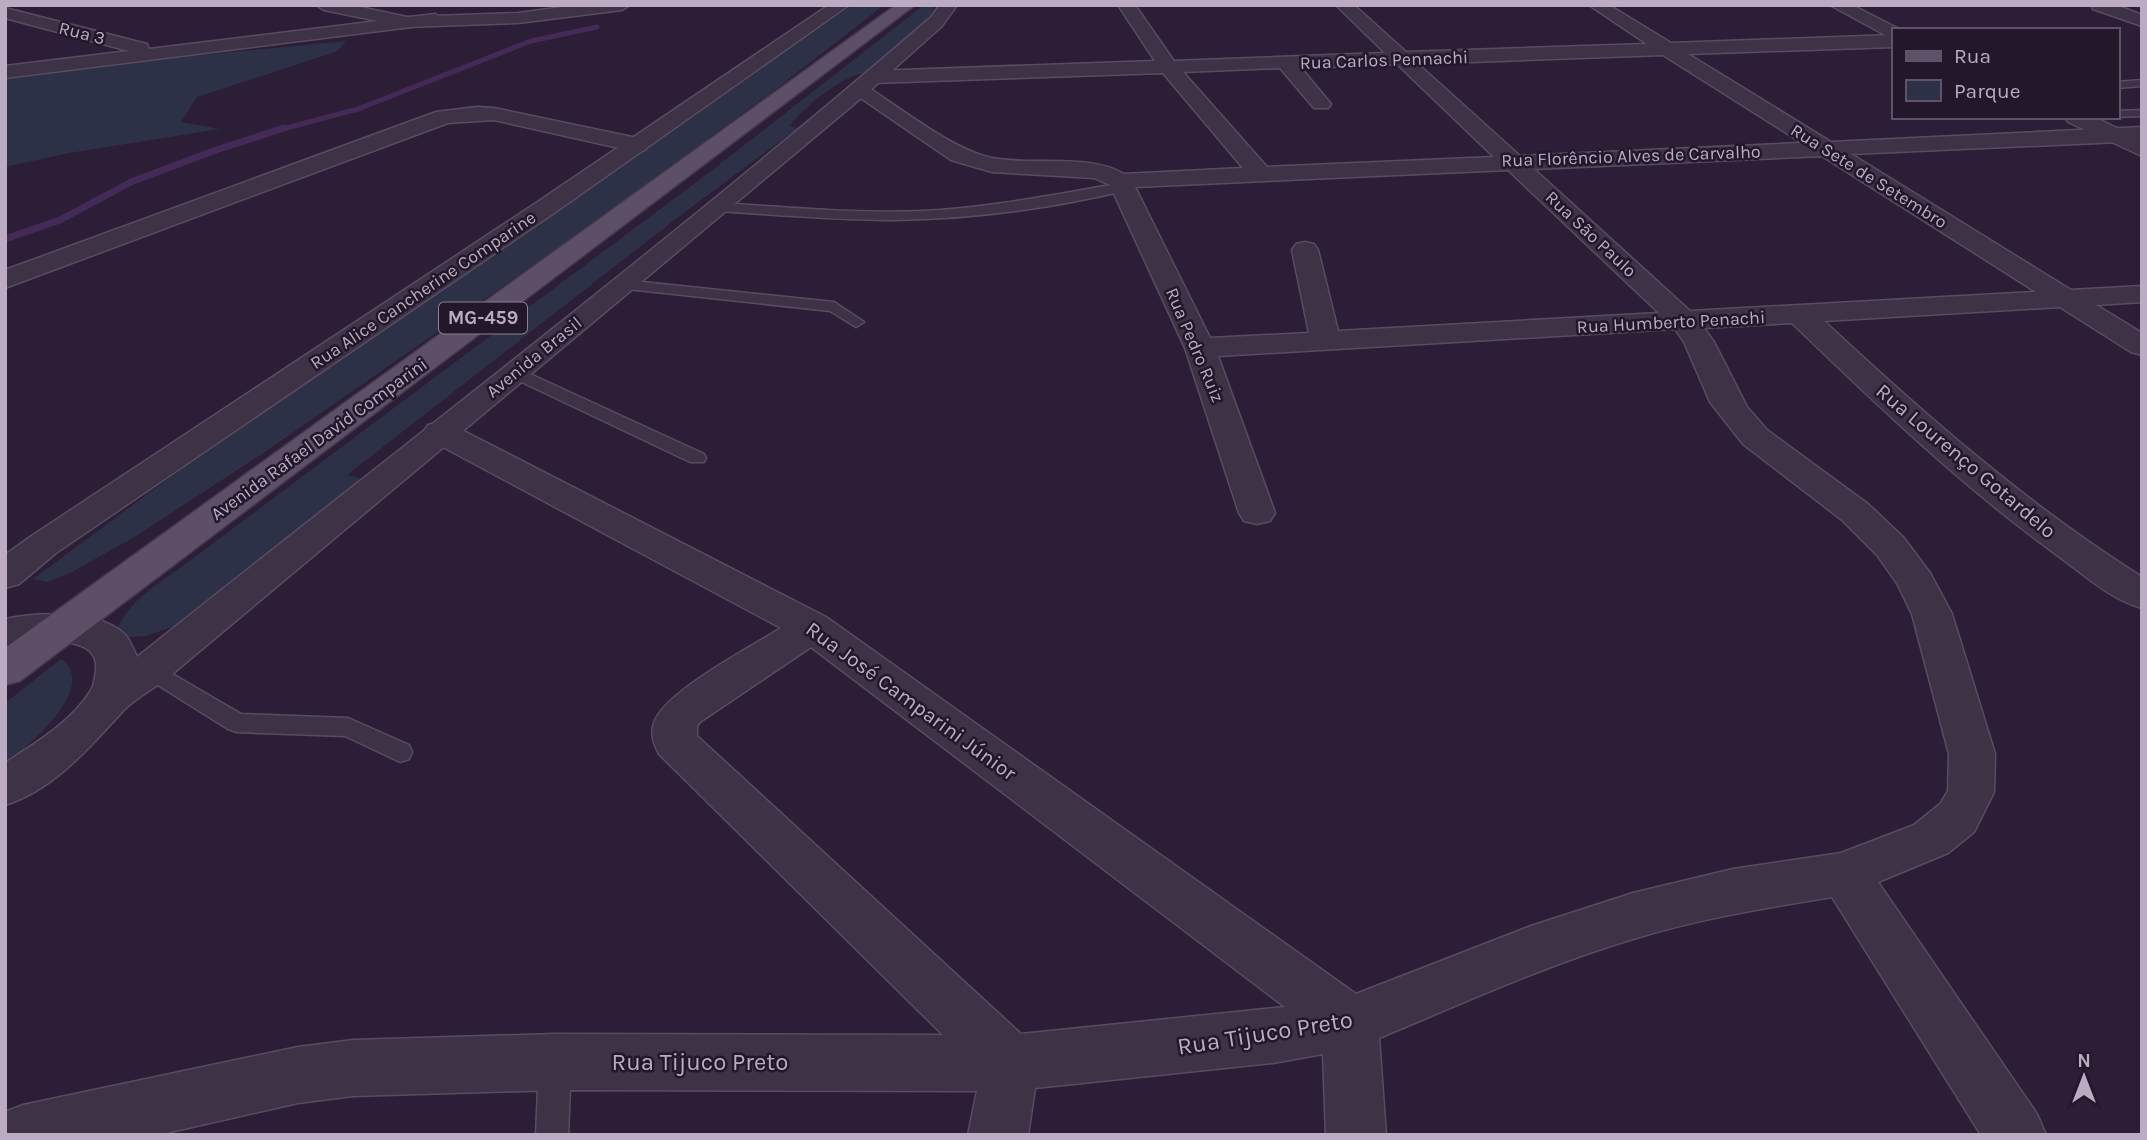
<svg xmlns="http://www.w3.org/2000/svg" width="2147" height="1140" font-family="Karla,sans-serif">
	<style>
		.green { fill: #2d3147 }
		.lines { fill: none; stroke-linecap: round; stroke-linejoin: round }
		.stream-far1 { stroke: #442a56; stroke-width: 5 }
		.stream { stroke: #442a56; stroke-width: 7 }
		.service-casing { stroke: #594c62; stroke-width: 3 }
		.minor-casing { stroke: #594c62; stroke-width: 3 }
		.tertiary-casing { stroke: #594c62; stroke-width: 3 }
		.primary-casing { stroke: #45384d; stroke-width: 3 }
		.service { fill: #3e3247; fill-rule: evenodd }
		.minor { fill: #3e3247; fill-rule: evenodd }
		.tertiary { fill: #3e3247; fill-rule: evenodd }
		.primary { fill: #5d4f67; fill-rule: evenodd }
		.labels { text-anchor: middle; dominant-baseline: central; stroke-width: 5; stroke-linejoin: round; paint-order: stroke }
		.far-street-label { font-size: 18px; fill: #bbacc4; stroke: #23182b }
		.shield { fill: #23182b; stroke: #8d8096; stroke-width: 2 }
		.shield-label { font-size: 19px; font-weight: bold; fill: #bbacc4 }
		.street-label { font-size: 21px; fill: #bbacc4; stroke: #23182b }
		.near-street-label { font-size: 24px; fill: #bbacc4; stroke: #23182b }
	</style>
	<rect width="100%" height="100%" fill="#2c1e37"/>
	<path class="green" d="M 853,5 L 884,5 L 772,92 L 581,232 L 265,452 L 136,536 L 72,572 L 48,582 L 33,579 L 219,441 Z
		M 924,5 L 936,5 L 925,22 L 864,73 C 842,76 803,107 790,126 L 798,128 L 673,221 L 347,475 L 371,481 L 189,621 L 146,636 L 128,637 L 117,630 C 128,600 163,581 188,562 L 711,171 Z
		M 346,41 L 338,51 L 197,97 L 181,122 L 220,129 L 69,153 L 5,167 L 5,76 L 118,63 Z
		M 61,659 C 100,687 27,747 5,765 L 5,703 Z"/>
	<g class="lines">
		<path class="stream-far1" d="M 279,130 L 358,109 L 531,41 L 597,27"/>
		<path class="stream" d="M 5,239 L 60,220 L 131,182 L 216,150 L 284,128"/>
		<defs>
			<path id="service" d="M 2142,80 L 2142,86 L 2117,88 L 2117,82 Z
				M 2142,110 L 2142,116 L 2117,117 L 2116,117 L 2117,111 Z
				M 1123,183 L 1130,187 L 1128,190 C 1053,208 972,219 895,220 C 836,220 778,215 719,211 L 712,207 L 719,203 C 786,207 854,214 922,211 C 990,208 1056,194 1123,183 Z
				M 623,280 L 834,302 L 864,322 L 856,327 L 830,311 L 618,288 L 615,285 Z
				M 515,367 L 704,454 L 706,458 L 704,462 L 690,462 L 509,376 L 507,372 Z
				M 150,661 L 241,714 L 348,718 L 409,745 L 412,752 L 409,759 L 400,762 L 345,736 L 237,732 L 228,729 L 142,675 L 138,669 L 142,663 Z
				M 555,1049 L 566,1053 L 571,1064 L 568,1135 L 536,1135 L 539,1064 L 544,1053 Z"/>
			<path id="minor" d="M 1118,5 L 1135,5 L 1174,61 L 1385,53 L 1336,5 L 1354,5 L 1406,52 L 1647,44 L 1589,5 L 1609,5 L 1671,43 L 1893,35 L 1893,47 L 1688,54 L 1831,142 L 2142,127 L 2142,141 L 1851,154 L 2071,290 L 2142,286 L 2142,302 L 2096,305 L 2142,333 L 2142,355 L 2131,352 L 2060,307 L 1824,321 C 1924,414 2026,504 2142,577 L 2142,608 C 2112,600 2085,576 2061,558 C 1964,488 1878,406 1792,323 L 1704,328 L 1714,342 L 1747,407 L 1767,430 L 1868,504 L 1903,537 L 1930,573 L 1952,614 L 1995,754 L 1994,792 L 1974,832 L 1948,853 L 1878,882 L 2037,1114 L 2046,1135 L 1981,1135 L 1832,897 C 1764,908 1698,919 1633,939 C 1546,965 1463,1003 1379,1038 L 1386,1135 L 1326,1135 L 1323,1054 L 1273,1063 L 1035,1088 L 1028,1135 L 968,1135 L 977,1091 L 555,1090 L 353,1096 L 298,1103 L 157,1135 L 5,1135 L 5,1112 L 23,1105 L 298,1047 L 353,1040 L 555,1034 L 943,1035 L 659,754 C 654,744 650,734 654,723 C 664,692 751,647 781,628 L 428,439 L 423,432 L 428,425 L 440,422 L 452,425 L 826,617 L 1356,994 L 1531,926 L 1633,893 L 1733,869 L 1841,853 L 1914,825 L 1940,804 L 1948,791 L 1949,754 L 1912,614 L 1898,585 L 1877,555 L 1842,520 L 1743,444 L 1710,402 L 1684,342 L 1675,329 L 1218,356 L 1275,513 L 1270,521 L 1257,524 L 1244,521 L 1239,513 L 1185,348 L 1110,185 L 1094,178 L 992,172 L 951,160 L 849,90 L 852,86 L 866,86 C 900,108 953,150 992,158 C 1033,166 1088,153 1124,174 L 1243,168 L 1163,73 L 874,83 L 867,81 L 864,77 L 867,73 L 874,71 L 1155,61 ZM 1663,55 L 1802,143 L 1520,156 L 1418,64 ZM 1397,64 L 1494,157 L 1267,167 L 1183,72 L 1280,68 L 1314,108 L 1328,108 L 1331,104 L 1301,68 ZM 1822,156 L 2036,292 L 1690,311 L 1534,169 ZM 1508,170 L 1659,313 L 1338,331 L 1318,250 L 1314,244 L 1305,242 L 1296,244 L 1292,250 L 1309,333 L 1210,338 L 1135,187 ZM 811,647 L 1285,1007 L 1021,1034 L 697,736 L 697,726 L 700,722 Z
				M 2091,5 L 2116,5 L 2142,15 L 2142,26 L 2093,9 Z
				M 5,8 L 147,44 L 149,49 L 435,14 L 444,19 L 435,24 L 5,78 L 5,66 L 129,51 L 5,18 Z
				M 477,107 L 494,108 L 637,138 L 645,140 L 648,145 L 645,150 L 637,152 L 494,120 L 448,123 L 5,288 L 5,270 L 436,112 Z"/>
			<path id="tertiary" d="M 316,5 L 351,5 L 407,17 L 518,13 L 578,5 L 630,5 L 622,10 L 518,23 L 407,27 L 324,10 Z
				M 829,5 L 849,5 L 554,213 L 56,553 L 19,584 L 5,588 L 5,555 L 30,537 L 536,203 Z
				M 940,5 L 957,5 L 942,26 L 866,94 L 165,680 C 151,690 133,700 122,712 C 89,748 53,790 5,805 L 5,763 C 34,744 73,721 91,690 C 95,684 95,676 96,669 C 100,631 28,642 5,647 L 5,619 C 37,612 104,609 127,637 C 131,643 134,650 137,657 C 402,446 673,240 930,18 Z
				M 1830,5 L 1852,5 L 1901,30 L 1893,30 L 1893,37 L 1887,36 Z
				M 2065,117 L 2094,117 L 2142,140 L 2142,156 L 2068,122 Z"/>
			<path id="primary" d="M 896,5 L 915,5 L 20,681 L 5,685 L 5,648 Z"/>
		</defs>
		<use href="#service" class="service-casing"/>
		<use href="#minor" class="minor-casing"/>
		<use href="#tertiary" class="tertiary-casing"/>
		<use href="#primary" class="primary-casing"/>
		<use href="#service" class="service"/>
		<use href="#minor" class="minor"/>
		<use href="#tertiary" class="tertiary"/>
		<use href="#primary" class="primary"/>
	</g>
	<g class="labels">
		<g class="far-street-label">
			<text transform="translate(82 33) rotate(14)">Rua 3</text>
			<text transform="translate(1384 60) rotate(-2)">Rua Carlos Pennachi</text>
			<text transform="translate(1631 156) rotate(-2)">Rua Florêncio Alves de Carvalho</text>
			<text transform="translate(1869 176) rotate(32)">Rua Sete de Setembro</text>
			<text transform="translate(1591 234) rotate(43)">Rua São Paulo</text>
			<text transform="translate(423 290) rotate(-34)">Rua Alice Cancherine Comparine</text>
			<text transform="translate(1671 322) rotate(-3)">Rua Humberto Penachi</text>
			<text transform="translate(1195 345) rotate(67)">Rua Pedro Ruiz</text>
			<text transform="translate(534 357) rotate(-39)">Avenida Brasil</text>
			<text transform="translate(319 439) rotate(-36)">Avenida Rafael David Comparini</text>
		</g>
		<rect class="shield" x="439" y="302.5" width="88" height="31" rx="5"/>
		<g class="shield-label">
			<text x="483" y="318">MG-459</text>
		</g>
		<g class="street-label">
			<text transform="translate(1966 461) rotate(40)">Rua Lourenço Gotardelo</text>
			<text transform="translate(911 701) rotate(36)">Rua José Camparini Júnior</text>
		</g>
		<g class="near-street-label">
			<text transform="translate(1265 1033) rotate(-9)">Rua Tijuco Preto</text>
			<text x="700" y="1062">Rua Tijuco Preto</text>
		</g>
	</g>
	<rect width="2147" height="1140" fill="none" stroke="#bbacc4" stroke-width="14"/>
	<rect x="1892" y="28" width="228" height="91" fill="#23182b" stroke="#605368" stroke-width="2"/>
	<rect x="1906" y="51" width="35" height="10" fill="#5d4f67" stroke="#605368" stroke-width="2"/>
	<text x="1954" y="63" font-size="21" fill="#bbacc4">Rua</text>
	<rect x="1906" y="80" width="35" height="21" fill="#2d3147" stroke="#605368" stroke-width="2"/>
	<text x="1954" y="98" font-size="21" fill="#bbacc4">Parque</text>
	<g transform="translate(2084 1077)" stroke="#23182b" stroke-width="5" paint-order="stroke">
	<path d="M0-5L12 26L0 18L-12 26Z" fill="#bbacc4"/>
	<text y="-10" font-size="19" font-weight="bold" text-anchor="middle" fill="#bbacc4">N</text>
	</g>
</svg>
